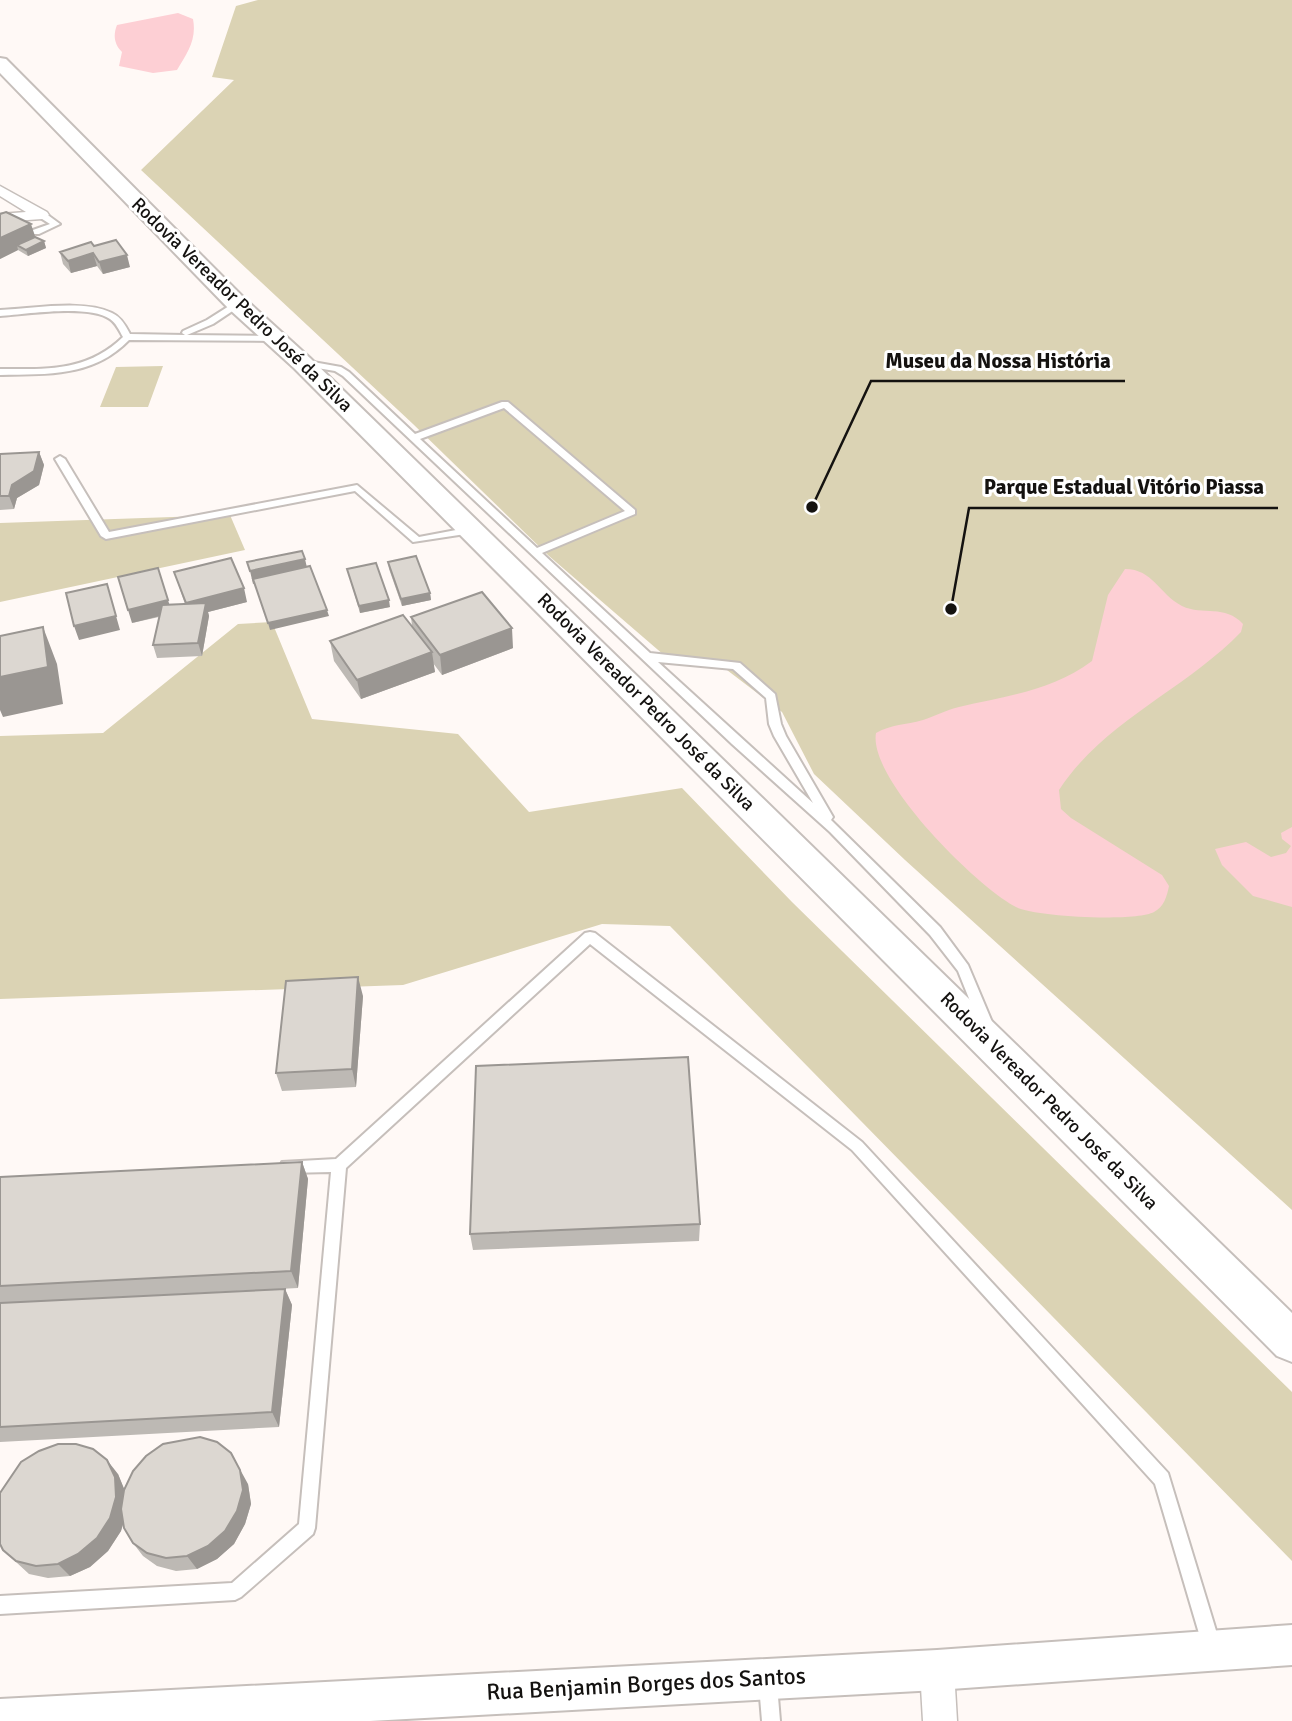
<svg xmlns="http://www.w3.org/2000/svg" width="1292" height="1721" font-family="Signika,sans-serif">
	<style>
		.green { fill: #dbd3b4 }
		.water { fill: #fdcfd4 }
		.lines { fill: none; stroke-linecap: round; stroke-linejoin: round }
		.service-casing { stroke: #c6bfbb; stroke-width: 4 }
		.minor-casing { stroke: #c6bfbb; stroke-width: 3 }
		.tertiary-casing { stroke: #c6bfbb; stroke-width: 4 }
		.secondary-casing { stroke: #c6bfbb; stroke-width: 4 }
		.service { fill: #fff; fill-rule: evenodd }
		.minor { fill: #fff; fill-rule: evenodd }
		.tertiary { fill: #fff; fill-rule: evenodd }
		.secondary { fill: #fff; fill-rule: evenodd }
		.wall { fill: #bdb9b4 }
		.shaded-wall { fill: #9a9692 }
		.building { fill: #dcd7d1; stroke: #9a9692; stroke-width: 2 }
		.labels { text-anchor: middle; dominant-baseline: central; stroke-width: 6; stroke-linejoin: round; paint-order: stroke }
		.street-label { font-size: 19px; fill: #141210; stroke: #fff }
		.near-street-label { font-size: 23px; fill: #141210; stroke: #fff }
		.leader { fill: none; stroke: #141210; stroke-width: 2.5 }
		.callout-dot { fill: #141210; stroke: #fff; stroke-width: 2.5 }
		.callout-label { font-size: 21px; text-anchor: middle; font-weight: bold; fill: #141210; stroke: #fff; stroke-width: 6; stroke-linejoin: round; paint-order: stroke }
	</style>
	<rect width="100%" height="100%" fill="#fff9f6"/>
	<path class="green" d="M 258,0 L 1292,0 L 1292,1210 L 905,860 L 814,774 L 782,712 L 723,667 L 672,662 L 549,556 L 413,424 L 141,170 L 234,80 L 212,77 L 236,6 Z
		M 163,366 L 148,407 L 100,407 L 116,367 Z
		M 230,515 L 245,550 L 0,602 L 0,523 Z
		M 272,622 L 312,719 L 458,734 L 529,812 L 682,788 L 792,902 L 1292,1392 L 1292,1561 L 670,926 L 602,924 L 403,985 L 0,999 L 0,736 L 103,733 L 238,624 Z"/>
	<path class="water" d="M 178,13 L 193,19 C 197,40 187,53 177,70 L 153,73 L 119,66 L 122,52 C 114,44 113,35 117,25 Z
		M 1125,569 C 1153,569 1159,594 1182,606 C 1203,616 1225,604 1243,624 L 1241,632 C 1185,690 1104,721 1059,790 L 1061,809 L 1071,818 L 1162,875 L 1169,886 C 1167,896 1164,907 1154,912 C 1135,922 1035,917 1016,907 C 977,887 868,779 876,733 C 892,724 905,725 923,720 C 935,716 946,710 959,707 C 1006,696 1052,691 1092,661 L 1108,595 Z
		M 1292,827 L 1292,907 L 1253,896 L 1222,865 L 1215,849 L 1246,842 L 1271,857 L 1286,853 L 1291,846 L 1282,839 L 1281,833 Z"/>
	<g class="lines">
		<defs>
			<path id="service" d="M 39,213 L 45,213 L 60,224 L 39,234 L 33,234 L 33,230 L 50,224 L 39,217 Z
				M 237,301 L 241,304 L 240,306 L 213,324 L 187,335 L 276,336 L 280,339 L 279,341 L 129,340 C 93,377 49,374 0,375 L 0,369 C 47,369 87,372 123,337 C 119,330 116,323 110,319 C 89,304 26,314 0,316 L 0,310 C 32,309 83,299 112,313 C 121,317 126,326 130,334 L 185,335 L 182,333 L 183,331 L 207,320 Z
				M 302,360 L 341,367 L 349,372 L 415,434 L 502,402 L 508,402 L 635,510 L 635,514 L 542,553 L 650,653 L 740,663 L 775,694 L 781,724 L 786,736 L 833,817 L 831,820 L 940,927 L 968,965 L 992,1022 L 990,1026 L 985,1028 L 980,1026 L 958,971 L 930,935 L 830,832 L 732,744 L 343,376 L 335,371 L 299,365 L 299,361 ZM 504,408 L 625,511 L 537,548 L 420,439 ZM 658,662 L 733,669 L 766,698 L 769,724 L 774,736 L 813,803 Z
				M 60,456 L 65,459 L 109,532 L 357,485 L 419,537 L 472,527 L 477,530 L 472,533 L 413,542 L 355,491 L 106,539 L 101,536 L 55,459 Z
				M 590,932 L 595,933 L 862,1142 L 1168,1473 L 1221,1647 L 1218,1653 L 1212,1656 L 1206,1653 L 1203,1647 L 1155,1484 L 852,1150 L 590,944 L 346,1168 L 315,1528 L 313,1534 L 241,1597 L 235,1600 L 0,1614 L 0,1596 L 232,1583 L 299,1524 L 331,1172 L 287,1173 L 282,1172 L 280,1167 L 282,1162 L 336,1159 L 585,933 Z
				M 768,1676 L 774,1679 L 777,1685 L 780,1721 L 762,1721 L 759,1685 L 762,1679 Z"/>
			<path id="minor" d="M 0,186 L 47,212 L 49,215 L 42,219 L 0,222 L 0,214 L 26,212 L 0,196 Z
				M 937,1653 L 949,1658 L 954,1670 L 957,1721 L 923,1721 L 920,1670 L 925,1658 Z"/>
			<path id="tertiary" d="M 1292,1625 L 1292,1665 L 937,1690 L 370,1721 L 0,1721 L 0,1699 L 937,1650 Z"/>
			<path id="secondary" d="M 0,58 L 6,59 L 245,299 L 310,358 L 1292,1313 L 1292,1362 L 1277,1356 L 294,368 L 229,309 L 0,73 Z"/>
		</defs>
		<use href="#service" class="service-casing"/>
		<use href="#minor" class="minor-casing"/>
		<use href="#tertiary" class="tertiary-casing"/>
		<use href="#secondary" class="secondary-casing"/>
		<use href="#service" class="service"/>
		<use href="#minor" class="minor"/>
		<use href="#tertiary" class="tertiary"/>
		<use href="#secondary" class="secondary"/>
	</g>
	<path class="wall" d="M 0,214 L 35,237 L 44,241 L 46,248 L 28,256 L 18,250 L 0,259 Z
		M 94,246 L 130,267 L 103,274 L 97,266 L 71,273 L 63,264 L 60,252 Z
		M 39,452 L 44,465 L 39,485 L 17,498 L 14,509 L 0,510 L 0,454 Z
		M 388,562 L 430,593 L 431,600 L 402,606 L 389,569 Z
		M 347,569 L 390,607 L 360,613 Z
		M 174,572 L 247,602 L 208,612 L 209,616 L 202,656 L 157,658 L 153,645 L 159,617 L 132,623 L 170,604 L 185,604 Z
		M 411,617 L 513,648 L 442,675 L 433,663 L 435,672 L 361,699 L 334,661 L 330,641 L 412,626 Z
		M 363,996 L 356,1087 L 282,1091 L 276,1073 Z
		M 302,1162 L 308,1179 L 298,1288 L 0,1303 L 0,1177 Z
		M 700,1224 L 699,1241 L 473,1250 L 470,1234 Z
		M 285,1289 L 292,1305 L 279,1427 L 0,1442 L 0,1303 Z
		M 118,1474 L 124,1489 L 248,1484 L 251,1504 L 245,1524 L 234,1544 L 217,1559 L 197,1569 L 176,1571 L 157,1566 L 143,1556 L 133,1543 L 123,1523 L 121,1531 L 108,1551 L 90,1567 L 70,1576 L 48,1578 L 29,1574 L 3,1550 Z"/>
	<path class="shaded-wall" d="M 31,224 L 37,242 L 17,245 L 18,250 L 0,259 L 0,238 Z
		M 44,241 L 46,248 L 28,256 L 26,250 Z
		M 93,253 L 97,266 L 71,273 L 68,261 Z
		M 127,255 L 130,267 L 103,274 L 99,262 Z
		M 39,452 L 44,465 L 39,485 L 17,498 L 14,509 L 9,496 L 12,485 Z
		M 305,559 L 308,572 L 253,584 L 250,571 Z
		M 107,584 L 120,630 L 79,640 L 74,626 Z
		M 244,588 L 247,602 L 208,612 L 209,616 L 202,656 L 186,603 Z
		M 430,593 L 431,600 L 402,606 L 401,599 Z
		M 168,600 L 172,613 L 132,623 L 128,610 Z
		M 389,600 L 390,607 L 360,613 L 359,606 Z
		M 327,610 L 329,616 L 270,630 L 268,623 Z
		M 43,627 L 57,664 L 63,704 L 3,717 L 0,710 L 0,677 Z
		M 512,628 L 513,648 L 442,675 L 440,655 Z
		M 432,652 L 435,672 L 361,699 L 357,680 Z
		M 358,977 L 363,996 L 356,1087 L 352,1069 Z
		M 302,1162 L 308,1179 L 298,1288 L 291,1271 Z
		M 285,1289 L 292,1305 L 279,1427 L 272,1412 Z
		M 231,1453 L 248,1484 L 251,1504 L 245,1524 L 234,1544 L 217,1559 L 197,1569 L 187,1556 Z
		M 107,1460 L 118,1474 L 125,1491 L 127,1511 L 121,1531 L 108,1551 L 90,1567 L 70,1576 L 58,1564 Z"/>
	<path class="building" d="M 6,212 L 31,224 L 0,238 L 0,214 Z
		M 35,237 L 44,241 L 26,250 L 17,245 Z
		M 116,240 L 127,255 L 99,262 L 93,253 L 68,261 L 60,252 L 91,242 L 94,246 Z
		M 39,452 L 34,471 L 12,485 L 9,496 L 0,496 L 0,454 Z
		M 302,551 L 305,559 L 250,571 L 247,562 Z
		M 416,556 L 430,593 L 401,599 L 388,562 Z
		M 231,558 L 244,588 L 186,603 L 174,572 Z
		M 376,563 L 389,600 L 359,606 L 347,569 Z
		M 310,566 L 327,610 L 268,623 L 253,579 Z
		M 158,568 L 168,600 L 128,610 L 118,577 Z
		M 107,584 L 116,616 L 74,626 L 66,593 Z
		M 482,592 L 512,628 L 440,655 L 411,617 Z
		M 206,603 L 198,643 L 153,645 L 162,605 Z
		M 403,615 L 432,652 L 357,680 L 330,641 Z
		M 43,627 L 48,667 L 0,677 L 0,636 Z
		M 358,977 L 352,1069 L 276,1073 L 286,981 Z
		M 688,1057 L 700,1224 L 470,1234 L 476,1066 Z
		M 302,1162 L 291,1271 L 0,1286 L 0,1177 Z
		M 285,1289 L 272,1412 L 0,1427 L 0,1303 Z
		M 200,1437 L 217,1442 L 231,1453 L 240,1470 L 243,1490 L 237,1511 L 225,1531 L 208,1546 L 187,1556 L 166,1558 L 147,1553 L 133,1543 L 124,1528 L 121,1509 L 124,1490 L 133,1471 L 146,1456 L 163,1444 Z
		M 58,1444 L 76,1444 L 93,1449 L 107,1460 L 115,1477 L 116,1497 L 110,1518 L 97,1538 L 78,1554 L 58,1564 L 36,1566 L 16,1561 L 3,1550 L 0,1544 L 0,1493 L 21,1462 L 39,1451 Z"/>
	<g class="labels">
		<g class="street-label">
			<text transform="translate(242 305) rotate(44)">Rodovia Vereador Pedro José da Silva</text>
			<text transform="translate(646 702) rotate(45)">Rodovia Vereador Pedro José da Silva</text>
			<text transform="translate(1049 1101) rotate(45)">Rodovia Vereador Pedro José da Silva</text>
		</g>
		<g class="near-street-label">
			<text transform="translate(646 1684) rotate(-3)">Rua Benjamin Borges dos Santos</text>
		</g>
	</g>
	<path class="leader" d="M812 507L871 381H1125M951 609L969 508H1278"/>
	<g class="callout-dot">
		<circle cx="812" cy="507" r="7"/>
		<circle cx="951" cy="609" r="7"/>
	</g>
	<g class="callout-label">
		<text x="998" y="368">Museu da Nossa História</text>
		<text x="1124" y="494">Parque Estadual Vitório Piassa</text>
	</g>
</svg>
